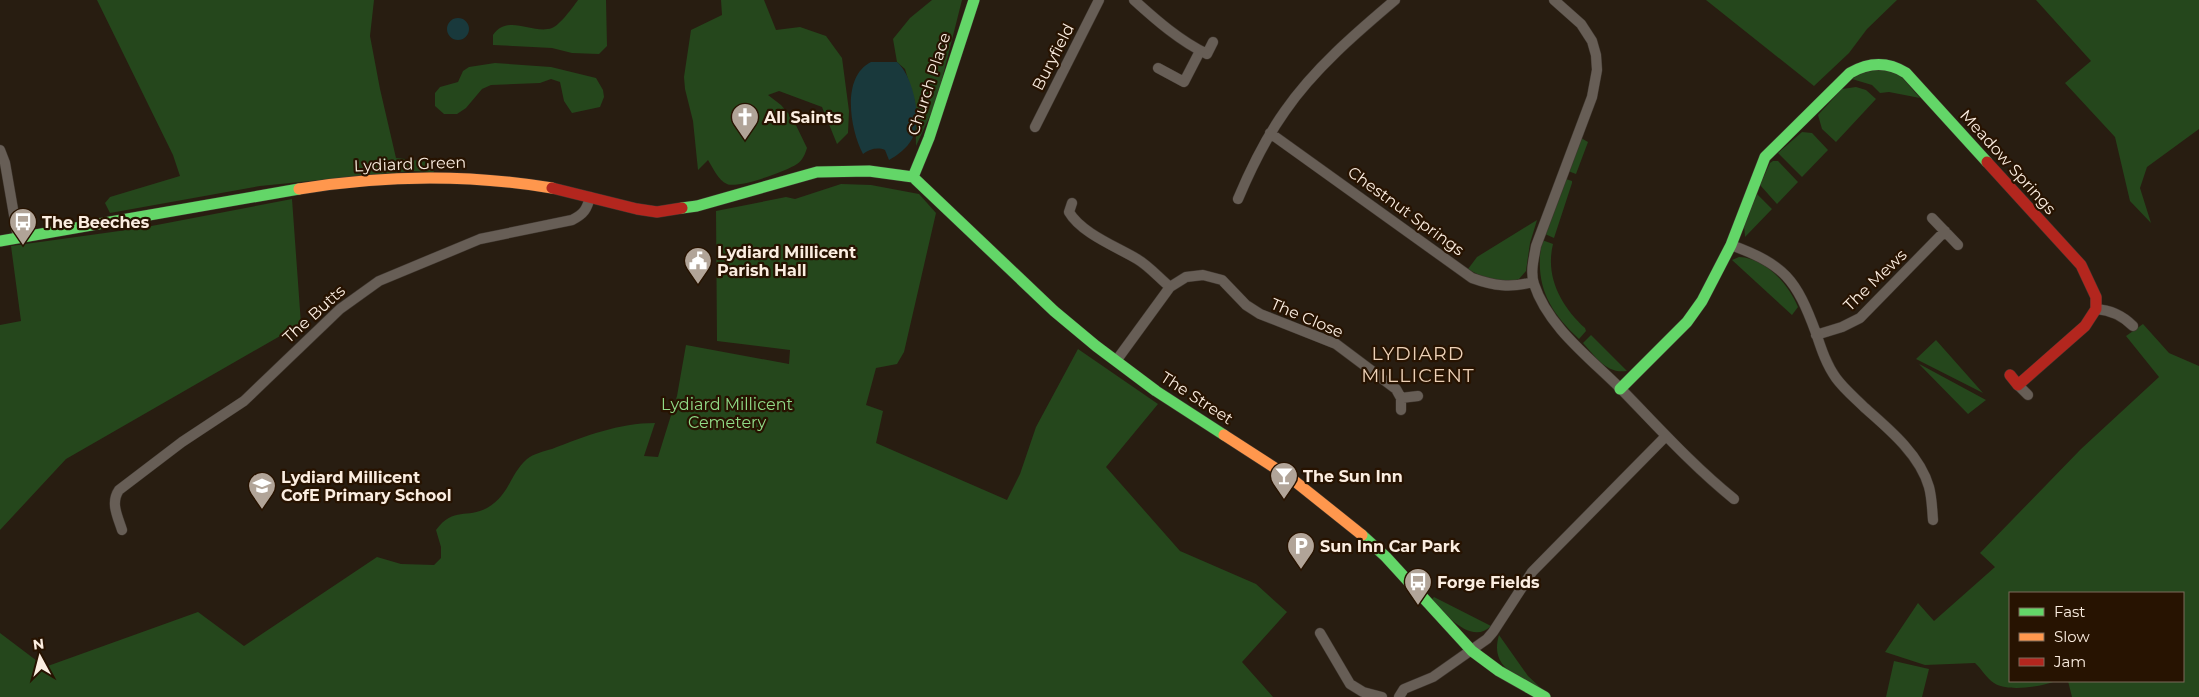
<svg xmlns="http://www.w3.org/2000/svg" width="2199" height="697" font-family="Montserrat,sans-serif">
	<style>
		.green { fill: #25471c }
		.water { fill: #19393c }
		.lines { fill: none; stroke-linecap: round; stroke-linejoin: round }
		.street-casing { stroke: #3f362e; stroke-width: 11 }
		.fast-casing { stroke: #3f362e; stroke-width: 12 }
		.slow-casing { stroke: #3f362e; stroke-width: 12 }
		.jam-casing { stroke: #3f362e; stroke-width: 12 }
		.street { stroke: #675e56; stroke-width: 10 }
		.fast { stroke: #63d668; stroke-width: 11 }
		.slow { stroke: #ff974d; stroke-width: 11 }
		.jam { stroke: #b3261e; stroke-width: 11 }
		.labels { text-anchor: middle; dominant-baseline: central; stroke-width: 4.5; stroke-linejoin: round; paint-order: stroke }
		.street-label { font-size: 16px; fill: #fbede0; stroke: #271301 }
		.poi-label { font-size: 16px; font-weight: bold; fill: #fbede0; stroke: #271301; text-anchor: start }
		.park-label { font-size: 16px; fill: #91db87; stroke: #271301 }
		.quarter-label { font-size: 19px; letter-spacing: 1px; fill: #edd1b7; stroke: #271301 }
	</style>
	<rect width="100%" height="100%" fill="#281d11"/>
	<path class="green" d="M 97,0 L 374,0 L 370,36 L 380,89 L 396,158 L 430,162 L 434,172 L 411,171 L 260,186 L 110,213 L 105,203 L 110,197 L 180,176 L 173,155 Z
		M 578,0 L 606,0 L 607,46 L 599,54 L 572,53 L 552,48 L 493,45 L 493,35 C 508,13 533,35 552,28 C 560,25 573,7 578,0 Z
		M 721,0 L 764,0 L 776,30 L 800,27 L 826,36 L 842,58 L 849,111 L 848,133 L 837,144 L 822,107 L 779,91 L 768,95 L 781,105 L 793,119 L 807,148 C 805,154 803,160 797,164 C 787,171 738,189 727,184 C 718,180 713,168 708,160 L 698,170 L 693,121 L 685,89 L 684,77 L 691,30 L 722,15 Z
		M 932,0 L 962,0 L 936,103 L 916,146 L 915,102 L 905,69 L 897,62 L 893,39 L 910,18 Z
		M 1706,0 L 1897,0 L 1867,29 L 1849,53 L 1814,86 Z
		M 2036,0 L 2199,0 L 2199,129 L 2147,167 L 2140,188 L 2151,223 L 2130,201 L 2115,137 L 2065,83 L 2091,61 Z
		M 495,63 L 551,67 L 596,78 L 603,90 L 604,97 L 600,107 L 572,113 L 564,101 L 560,82 L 551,79 L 540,83 L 491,85 L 482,89 L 466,108 L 457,114 L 444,114 L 435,106 L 435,93 L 440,87 L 458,82 L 463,71 L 469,67 Z
		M 1881,69 L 1900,75 L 1920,98 L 1889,92 L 1880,93 L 1872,85 L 1852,79 L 1858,74 Z
		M 1856,87 L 1866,90 L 1876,99 L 1836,142 L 1822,129 L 1818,115 L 1842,89 Z
		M 1802,132 L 1812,133 L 1828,150 L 1802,177 L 1778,153 Z
		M 1581,138 L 1588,142 L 1576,174 L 1568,171 Z
		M 1773,161 L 1778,161 L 1798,182 L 1777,204 L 1760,185 L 1770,163 Z
		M 1566,179 L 1572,181 L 1572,183 L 1554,238 L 1545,234 Z
		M 841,184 L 871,185 L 919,194 L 936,213 L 904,352 L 897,364 L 876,368 L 866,405 L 883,411 L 876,443 L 1007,500 L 1020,474 L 1036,427 L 1078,349 L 1158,404 L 1106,467 L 1180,551 L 1256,584 L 1287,612 L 1242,662 L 1273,697 L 0,697 L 0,633 L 45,667 L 198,612 L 244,646 L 377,557 L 401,564 L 434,565 L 441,558 L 441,547 L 436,530 C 454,506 467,519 487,508 C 510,495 509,475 527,459 C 533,454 544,451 552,449 C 585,436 619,423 655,423 L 644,456 L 658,457 L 677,396 L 686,345 L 789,364 L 790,350 L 717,341 L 716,211 L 786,197 L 795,199 Z
		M 1757,194 L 1772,209 L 1745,237 L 1744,225 Z
		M 292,199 L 301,324 L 66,459 L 0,530 L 0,325 L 21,321 L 11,246 L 141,228 Z
		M 1537,220 L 1530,243 L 1526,271 L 1519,279 C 1503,286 1481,277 1468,269 L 1477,257 Z
		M 1542,240 L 1553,244 C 1545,277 1561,306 1585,328 L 1586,331 L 1579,339 C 1548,310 1534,284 1542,240 Z
		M 1739,257 C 1766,258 1788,284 1798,307 L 1792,315 L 1732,260 Z
		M 2143,324 L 2169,353 L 2199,366 L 2199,697 L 2072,697 L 2068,681 L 2183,681 L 2183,593 L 2010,593 L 2010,681 L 2055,681 C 2043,687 2006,692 1994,683 C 1986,678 1982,669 1975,663 L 1925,665 L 1885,652 L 1918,603 L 1934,621 L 1995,567 L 1980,553 L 2081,449 L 2159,377 L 2126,336 Z
		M 1591,335 L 1627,371 C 1606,374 1596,357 1583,343 Z
		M 1936,340 L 1983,393 L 1916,359 Z
		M 1919,364 L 1923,366 L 1986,400 L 1968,414 Z
		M 1434,597 L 1491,626 C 1471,646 1445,613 1431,600 Z
		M 1499,635 L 1528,676 L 1543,690 C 1519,676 1489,669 1499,635 Z
		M 1894,661 L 1929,669 L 1922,697 L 1886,697 Z"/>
	<path class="water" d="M447 29a11 11 0 1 1 22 0a11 11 0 1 1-22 0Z
		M 871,62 L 897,62 C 913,76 923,120 912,139 C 907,148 898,155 889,160 L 885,150 C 878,147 869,149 863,154 C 850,129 841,77 871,62 Z"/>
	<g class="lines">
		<defs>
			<path id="street" d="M 1134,0 C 1156,20 1180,41 1207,54 L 1213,42
				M 1554,0 L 1581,24 L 1592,41 L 1596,55 L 1597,70 L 1592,97 L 1536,246 C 1534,258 1530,272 1534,284 C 1548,327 1590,358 1621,389 C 1658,427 1693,466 1734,499
				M 1158,68 L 1184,82 L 1200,51
				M 1035,127 L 1099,0
				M 1270,133 L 1472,278 C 1494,286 1511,288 1533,282
				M 0,150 L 5,163 L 18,238
				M 1238,199 C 1251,168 1265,139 1285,111 C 1314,69 1356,33 1395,0
				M 1072,203 L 1069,212 C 1081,233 1117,247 1137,259 C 1149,266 1159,278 1170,287
				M 1932,218 L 1958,245
				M 1731,245 C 1785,265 1796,279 1816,333 C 1821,348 1826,364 1836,378 C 1844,389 1855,398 1865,408 C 1889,429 1920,455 1929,487 C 1932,498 1932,509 1933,520
				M 2096,309 C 2111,310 2122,315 2133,326
				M 1816,335 L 1842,327 L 1860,318 L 1945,231
				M 1116,361 L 1170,287 L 1186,277 L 1203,275 L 1222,280 L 1246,305 L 1260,314 L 1336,344 L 1396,389 L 1401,398 L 1401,410
				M 2018,385 L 2028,395
				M 1401,398 L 1418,396
				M 122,530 C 118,517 110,503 119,490 L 182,442 L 244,401 L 340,309 L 379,281 L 480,239 L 572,220 C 584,214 587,209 590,197
				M 1320,633 L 1350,684 L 1363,692 L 1382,697
				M 1399,697 L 1404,689 L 1433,677 L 1487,639 L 1493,632 L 1532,572 L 1666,436"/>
			<path id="fast" d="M 913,177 L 929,138 L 974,0
				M 682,208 L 697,206 L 817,172 L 869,171 L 913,177 L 1054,311 L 1096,346 L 1156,391 L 1224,435
				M 0,241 L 299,189
				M 1620,389 L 1687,322 L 1702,301 L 1731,245 L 1765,157 L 1850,73 C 1869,62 1887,61 1906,73 L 1987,162
				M 1362,535 L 1386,557 L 1472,651 L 1499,671 L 1545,697"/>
			<path id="slow" d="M 299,189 C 383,175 468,174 552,188
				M 1224,435 L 1292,479 L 1362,535"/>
			<path id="jam" d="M 1987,162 L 2081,265 L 2096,297 L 2096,309 L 2085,326 L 2018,385 L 2010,375
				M 552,188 L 637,209 L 657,212 L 682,208"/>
		</defs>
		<use href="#street" class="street-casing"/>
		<use href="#fast" class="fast-casing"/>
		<use href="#slow" class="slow-casing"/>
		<use href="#jam" class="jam-casing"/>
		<use href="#street" class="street"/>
		<use href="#fast" class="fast"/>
		<use href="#slow" class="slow"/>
		<use href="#jam" class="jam"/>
	</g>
	<defs>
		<symbol id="church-pin" viewBox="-11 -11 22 30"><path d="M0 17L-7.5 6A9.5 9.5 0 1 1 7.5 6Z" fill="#b1a498" stroke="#271301"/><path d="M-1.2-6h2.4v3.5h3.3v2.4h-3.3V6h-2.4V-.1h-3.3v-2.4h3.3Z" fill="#fff"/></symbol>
		<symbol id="bus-pin" viewBox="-11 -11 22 30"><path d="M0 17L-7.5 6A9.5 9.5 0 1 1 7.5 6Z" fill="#b1a498" stroke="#271301"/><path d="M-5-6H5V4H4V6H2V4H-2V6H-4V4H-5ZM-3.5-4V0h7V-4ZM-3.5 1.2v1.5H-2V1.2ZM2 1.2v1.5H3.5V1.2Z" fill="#fff"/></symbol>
		<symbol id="civic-pin" viewBox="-11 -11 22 30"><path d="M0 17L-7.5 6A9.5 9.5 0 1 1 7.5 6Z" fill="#b1a498" stroke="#271301"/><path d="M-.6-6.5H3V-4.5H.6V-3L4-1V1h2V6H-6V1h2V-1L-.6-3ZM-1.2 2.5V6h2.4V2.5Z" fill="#fff"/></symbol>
		<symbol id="bar-pin" viewBox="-11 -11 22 30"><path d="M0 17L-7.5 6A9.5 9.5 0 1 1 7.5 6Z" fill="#b1a498" stroke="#271301"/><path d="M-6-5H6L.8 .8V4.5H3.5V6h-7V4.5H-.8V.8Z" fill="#fff"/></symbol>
		<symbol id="school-pin" viewBox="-11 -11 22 30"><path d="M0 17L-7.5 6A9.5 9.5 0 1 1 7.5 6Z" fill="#b1a498" stroke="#271301"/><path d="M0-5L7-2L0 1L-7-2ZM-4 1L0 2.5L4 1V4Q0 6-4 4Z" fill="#fff"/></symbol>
		<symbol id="parking-pin" viewBox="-11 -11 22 30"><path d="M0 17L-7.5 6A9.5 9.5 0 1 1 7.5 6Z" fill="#b1a498" stroke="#271301"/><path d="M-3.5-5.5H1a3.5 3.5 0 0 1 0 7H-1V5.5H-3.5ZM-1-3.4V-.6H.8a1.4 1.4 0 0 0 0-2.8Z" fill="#fff"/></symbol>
	</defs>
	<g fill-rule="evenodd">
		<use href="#church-pin" x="729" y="101" width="32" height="43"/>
		<use href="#bus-pin" x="7" y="206" width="32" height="43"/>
		<use href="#civic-pin" x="682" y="245" width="32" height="43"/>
		<use href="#bar-pin" x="1268" y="460" width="32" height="43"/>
		<use href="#school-pin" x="246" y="470" width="32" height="43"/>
		<use href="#parking-pin" x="1285" y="530" width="32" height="43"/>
		<use href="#bus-pin" x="1402" y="566" width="32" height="43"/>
	</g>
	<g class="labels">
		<g class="street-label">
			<text transform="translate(1053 57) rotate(-63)">Buryfield</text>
			<text transform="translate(929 84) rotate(-72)">Church Place</text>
			<text transform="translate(2008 162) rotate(48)">Meadow Springs</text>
			<text transform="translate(410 164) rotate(-2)">Lydiard Green</text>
			<text transform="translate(1406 211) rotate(36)">Chestnut Springs</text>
			<text transform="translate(1875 280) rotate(-44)">The Mews</text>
			<text transform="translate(314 314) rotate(-42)">The Butts</text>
			<text transform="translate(1307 318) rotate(23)">The Close</text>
			<text transform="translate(1197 398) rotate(33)">The Street</text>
		</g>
		<g class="poi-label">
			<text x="764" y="117">All Saints</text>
			<text x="42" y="222">The Beeches</text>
			<text x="717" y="252">Lydiard Millicent<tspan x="717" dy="18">Parish Hall</tspan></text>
			<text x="1303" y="476">The Sun Inn</text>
			<text x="281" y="477">Lydiard Millicent<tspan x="281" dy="18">CofE Primary School</tspan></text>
			<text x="1320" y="546">Sun Inn Car Park</text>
			<text x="1437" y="582">Forge Fields</text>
		</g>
		<g class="park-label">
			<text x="727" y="404">Lydiard Millicent<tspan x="727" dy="18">Cemetery</tspan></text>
		</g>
		<g class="quarter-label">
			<text x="1418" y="353">LYDIARD<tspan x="1418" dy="22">MILLICENT</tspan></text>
		</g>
	</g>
	<rect x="2009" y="592" width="175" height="90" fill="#271301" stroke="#7c6a5a"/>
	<rect x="2019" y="608" width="25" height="8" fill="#63d668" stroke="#7c6a5a"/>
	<text x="2054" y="617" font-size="15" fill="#fbede0">Fast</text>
	<rect x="2019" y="633" width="25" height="8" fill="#ff974d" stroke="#7c6a5a"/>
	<text x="2054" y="642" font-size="15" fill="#fbede0">Slow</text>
	<rect x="2019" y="658" width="25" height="8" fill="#b3261e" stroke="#7c6a5a"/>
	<text x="2054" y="667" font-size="15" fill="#fbede0">Jam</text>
	<g transform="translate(40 657) rotate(353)" stroke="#271301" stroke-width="4" paint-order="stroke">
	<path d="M0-4L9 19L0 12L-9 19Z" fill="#fbede0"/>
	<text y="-8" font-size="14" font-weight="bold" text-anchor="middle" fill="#fbede0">N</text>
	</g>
</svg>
